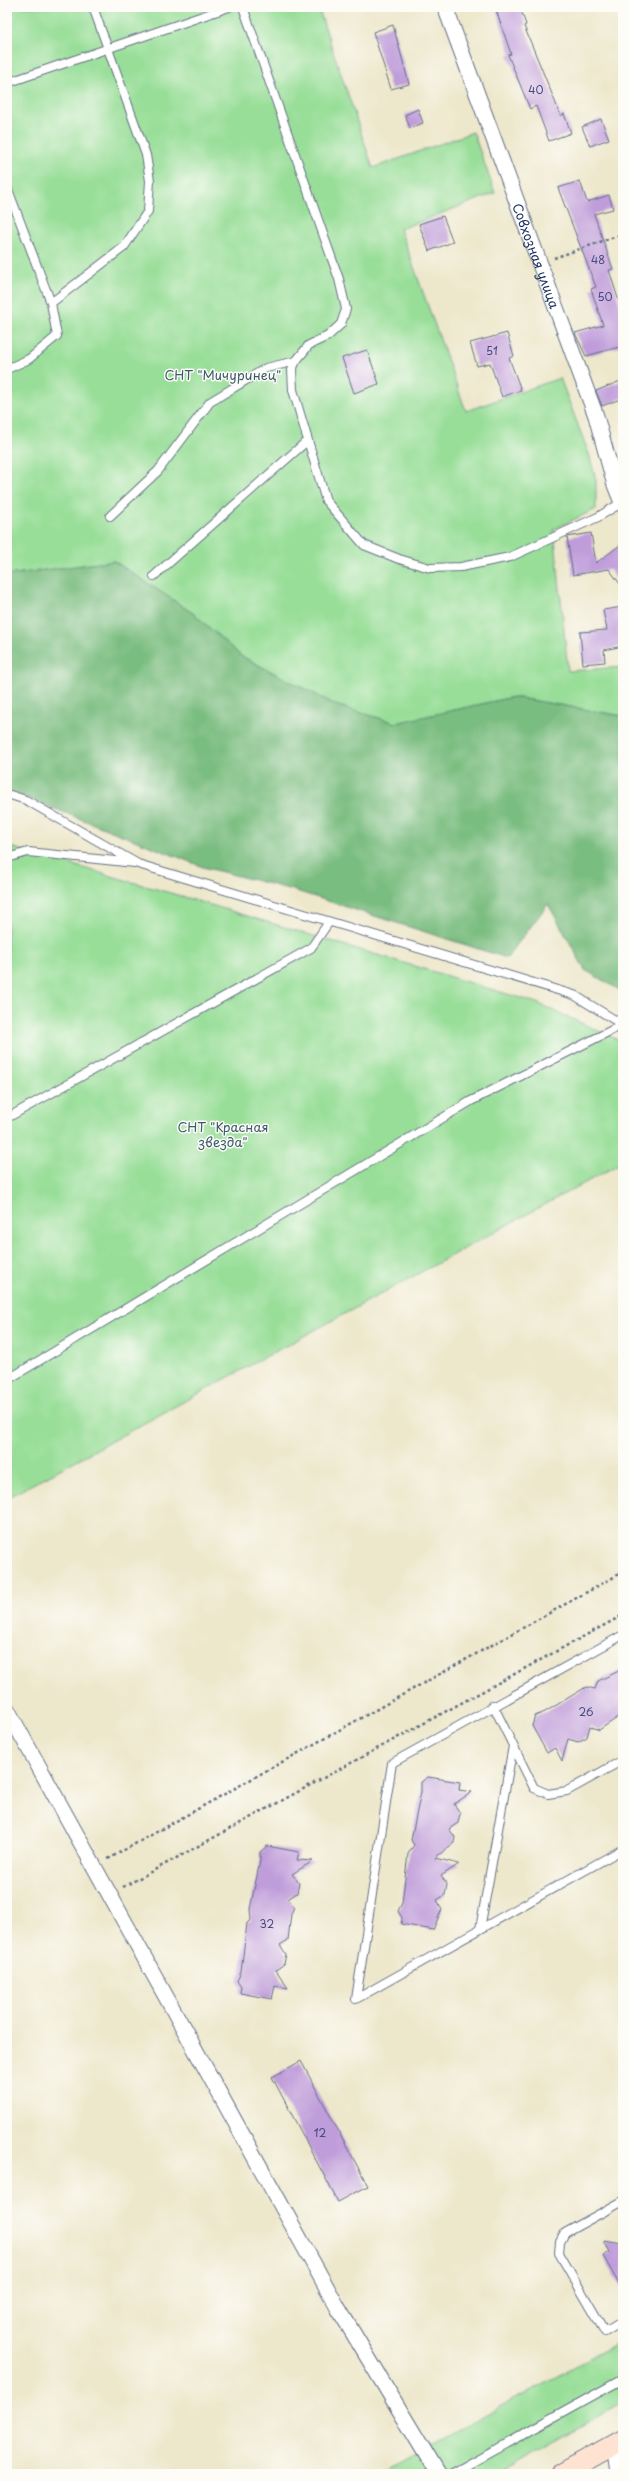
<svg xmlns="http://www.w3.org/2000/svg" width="630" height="2481" font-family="'Playpen Sans',sans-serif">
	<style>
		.green { fill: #98de98; stroke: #5a867b }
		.forest { fill: #7abd80; stroke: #4a766f }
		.building { fill: #bf9cda }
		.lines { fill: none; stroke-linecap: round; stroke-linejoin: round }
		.lane-casing { stroke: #646f84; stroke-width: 10 }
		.street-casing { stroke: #646f84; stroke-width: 17 }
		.secondary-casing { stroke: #646f84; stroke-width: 23 }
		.path { stroke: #646f84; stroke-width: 2.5; stroke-dasharray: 3 3; stroke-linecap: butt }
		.lane { stroke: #fff; stroke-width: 8 }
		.street { stroke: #fff; stroke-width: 15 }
		.secondary { stroke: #fee3d2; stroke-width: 21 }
		.labels { text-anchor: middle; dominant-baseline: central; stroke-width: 3; stroke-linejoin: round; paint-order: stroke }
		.number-label { font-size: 11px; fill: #444a7d }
		.street-label { font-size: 13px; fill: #1b2f5e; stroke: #fdfcf7 }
		.park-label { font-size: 13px; fill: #3a5b6c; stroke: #fdfcf7 }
	</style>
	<rect width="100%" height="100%" fill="#fdfcf7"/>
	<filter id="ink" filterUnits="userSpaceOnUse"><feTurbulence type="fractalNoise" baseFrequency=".025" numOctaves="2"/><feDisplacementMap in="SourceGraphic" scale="8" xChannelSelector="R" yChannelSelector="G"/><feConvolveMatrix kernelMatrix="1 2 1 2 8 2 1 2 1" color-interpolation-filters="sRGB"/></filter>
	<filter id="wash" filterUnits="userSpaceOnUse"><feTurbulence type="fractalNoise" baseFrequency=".012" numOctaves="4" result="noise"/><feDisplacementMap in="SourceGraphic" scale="16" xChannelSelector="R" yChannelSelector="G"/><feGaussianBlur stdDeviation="0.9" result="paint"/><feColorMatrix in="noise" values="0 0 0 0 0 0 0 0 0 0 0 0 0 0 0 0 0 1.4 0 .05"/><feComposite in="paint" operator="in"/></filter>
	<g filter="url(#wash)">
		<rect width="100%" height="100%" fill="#ede7cb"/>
		<path class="green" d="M 7,7 L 318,7 L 373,168 L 473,132 L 495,193 L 400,229 L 466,411 L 560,378 L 589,454 L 596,480 L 596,509 L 554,529 L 568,671 L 623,667 L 623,716 L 513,697 L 396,723 L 338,706 L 241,656 L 194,614 L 114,561 L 7,575 Z
			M 7,846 L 184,897 L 537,1003 L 623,1042 L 623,1162 L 7,1498 Z
			M 623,2340 L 623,2402 L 496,2474 L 379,2474 Z"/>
		<path class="forest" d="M 114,561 L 194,614 L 241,656 L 338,706 L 396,723 L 513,697 L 623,716 L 623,992 L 585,970 L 548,904 L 507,958 L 293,890 L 203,867 L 7,790 L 7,575 Z"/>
		<g id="blocks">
			<path class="building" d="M 495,7 L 520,7 L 526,25 L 524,26 L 561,116 L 564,114 L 571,133 L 549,141 L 536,106 L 530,109 L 508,55 L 511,54 Z
				M 393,25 L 409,84 L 391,89 L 373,32 Z
				M 418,109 L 423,123 L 410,128 L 405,115 Z
				M 601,119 L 609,139 L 590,146 L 582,127 Z
				M 580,181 L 587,202 L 609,195 L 613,209 L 594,214 L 613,269 L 609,270 L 621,308 L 623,308 L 623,346 L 586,356 L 575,333 L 603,325 L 591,289 L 596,287 L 558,188 Z
				M 443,216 L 453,242 L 429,251 L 419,224 Z
				M 507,333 L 514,356 L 509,358 L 521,390 L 502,397 L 490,363 L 477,366 L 470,343 Z
				M 367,350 L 379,384 L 354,393 L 342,358 Z
				M 623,380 L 623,398 L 602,406 L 596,391 Z
				M 591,533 L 596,563 L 623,543 L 623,588 L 609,569 L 573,575 L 567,537 Z
				M 623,607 L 623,646 L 604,650 L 605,662 L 583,664 L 580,632 L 607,630 L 603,610 Z
				M 623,1669 L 623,1714 L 599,1730 L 590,1726 L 587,1737 L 578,1742 L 568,1739 L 562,1761 L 555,1748 L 547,1753 L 532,1726 L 535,1716 L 545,1712 L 586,1687 L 595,1689 L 598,1681 Z
				M 428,1777 L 460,1782 L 459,1790 L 472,1792 L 454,1804 L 460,1813 L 458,1823 L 449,1829 L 455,1837 L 454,1843 L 435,1858 L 459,1864 L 441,1876 L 447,1884 L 445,1895 L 437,1900 L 442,1909 L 433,1930 L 401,1924 L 402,1918 L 398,1911 L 402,1903 L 408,1854 L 414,1845 L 411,1840 L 421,1792 L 421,1782 Z
				M 267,1846 L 299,1852 L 297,1860 L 313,1861 L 292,1874 L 299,1883 L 297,1893 L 288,1899 L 294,1907 L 291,1914 L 288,1940 L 280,1945 L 286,1954 L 284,1964 L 276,1970 L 288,1988 L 275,1986 L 272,1999 L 240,1993 L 241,1987 L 237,1981 L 241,1972 L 247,1923 L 251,1920 L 250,1909 L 260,1861 L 260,1852 Z
				M 301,2061 L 368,2186 L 338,2202 L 272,2077 Z
				M 604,2241 L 623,2244 L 623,2291 L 603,2256 L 610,2252 Z"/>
		</g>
	</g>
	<g filter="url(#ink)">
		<use href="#blocks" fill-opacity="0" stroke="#646f84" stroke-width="1"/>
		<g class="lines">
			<defs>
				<path id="lane" d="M 243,7 L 339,279 L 346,309 L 341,324 L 328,336 L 309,345 L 296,361 L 292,370 L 293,390 L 326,501 L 364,545 L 399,559 L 430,568 L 461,567 L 510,557 L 598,517 L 621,503
					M 7,83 L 229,7
					M 7,187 L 51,303
					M 7,369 L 29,359 L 57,336 L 51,303 L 124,247 L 148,211 L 150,181 L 146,155 L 93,7
					M 110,516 L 158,471 L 210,402 L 266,368 L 296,361
					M 154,576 L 307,441
					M 7,794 L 26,800 L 138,864 L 574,995 L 623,1025
					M 7,858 L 28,852 L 135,863
					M 7,1118 L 311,948 L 329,922
					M 7,1380 L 471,1101 L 622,1025
					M 623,1635 L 392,1763 L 356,1999 L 623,1849
					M 493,1705 L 534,1788 L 548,1794 L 567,1791 L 623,1760
					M 480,1929 L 513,1746
					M 623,2201 L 565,2233 L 560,2242 L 559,2253 L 605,2332 L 623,2321
					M 451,2474 L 623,2379"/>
				<g id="street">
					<path id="s1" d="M 445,7 L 596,416 L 615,485 L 623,505"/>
					<path d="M 7,1709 L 338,2308 L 438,2474"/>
					<path d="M 614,2445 L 618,2474"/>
				</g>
				<path id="secondary" d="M 562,2474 L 623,2440"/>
			</defs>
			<use href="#lane" class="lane-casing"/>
			<use href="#street" class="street-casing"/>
			<use href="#secondary" class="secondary-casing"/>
			<path class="path" d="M 554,258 L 623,234
				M 108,1859 L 623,1572
				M 123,1887 L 623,1615"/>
			<use href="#lane" class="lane"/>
			<use href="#street" class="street"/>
			<use href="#secondary" class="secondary"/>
		</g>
	</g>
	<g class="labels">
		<g class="number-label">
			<text x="536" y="89">40</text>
			<text x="598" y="259">48</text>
			<text x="605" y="296">50</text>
			<text x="492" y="350">51</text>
			<text x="586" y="1711">26</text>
			<text x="267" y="1923">32</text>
			<text x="320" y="2132">12</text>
		</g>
		<g class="street-label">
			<text stroke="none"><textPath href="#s1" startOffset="265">Совхозная улица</textPath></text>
		</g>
		<g class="park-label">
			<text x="223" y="374">СНТ "Мичуринец"</text>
			<text x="223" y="1126">СНТ "Красная<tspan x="223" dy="15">звезда"</tspan></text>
		</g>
	</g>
	<rect width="630" height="2481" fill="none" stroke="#fdfcf7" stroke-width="24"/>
</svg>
